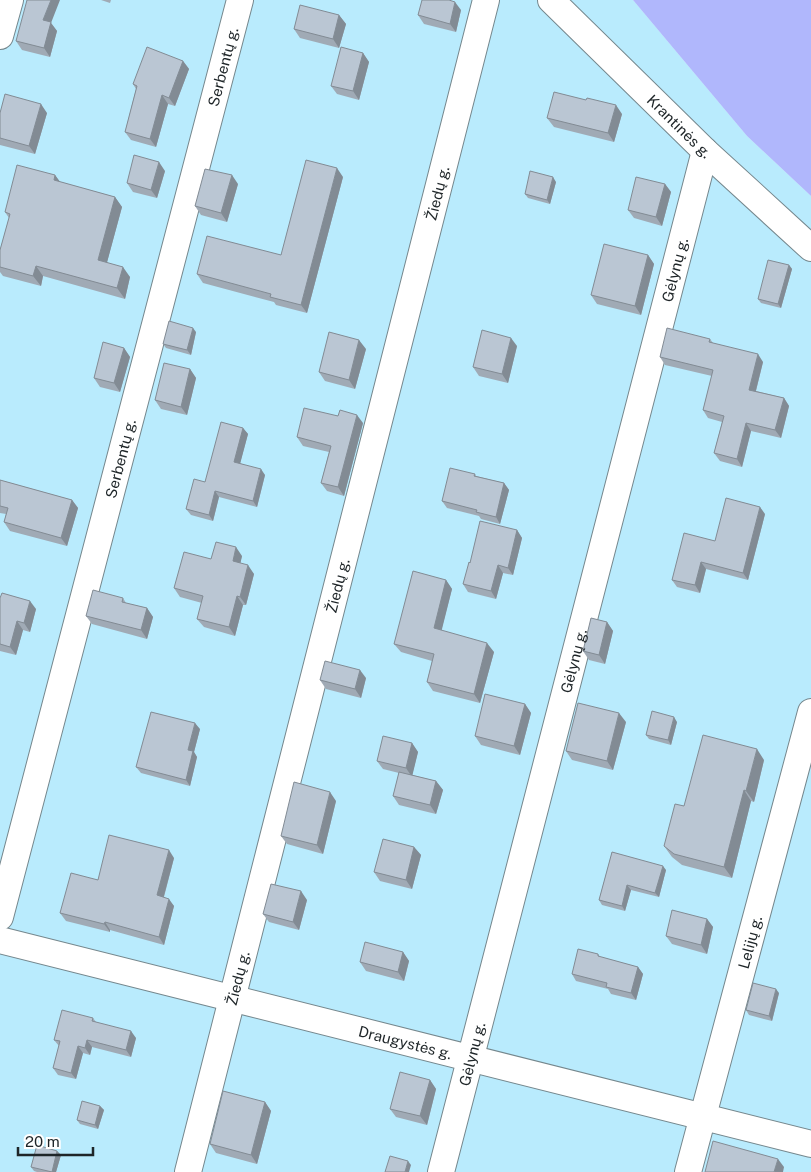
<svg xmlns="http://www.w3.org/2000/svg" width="811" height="1172" font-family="'Public Sans',sans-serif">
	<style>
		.green { fill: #b9ebfd }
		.water { fill: #b0b7fc }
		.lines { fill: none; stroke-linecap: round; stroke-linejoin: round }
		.street-casing { stroke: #75878d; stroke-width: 28 }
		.street { stroke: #fff; stroke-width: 26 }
		.wall { fill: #a0aab5 }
		.shaded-wall { fill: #828b94 }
		.building { fill: #bac6d3; stroke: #828b94 }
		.labels { text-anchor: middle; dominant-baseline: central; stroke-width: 4; stroke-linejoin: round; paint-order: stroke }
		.street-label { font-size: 15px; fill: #1e2528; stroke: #fff }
	</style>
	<rect width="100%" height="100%" fill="#e3f6fd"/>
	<path class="green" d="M 0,0 L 633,0 L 747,136 L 811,196 L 811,1172 L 0,1172 Z"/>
	<path class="water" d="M 633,0 L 811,0 L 811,196 L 747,136 Z"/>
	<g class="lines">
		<defs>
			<g id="street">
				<path id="s1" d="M 551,0 L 705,151 L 811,248"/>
				<path d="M 0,36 L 10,0"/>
				<path id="s2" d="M 0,917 L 240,0"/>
				<path id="s3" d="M 0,940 L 811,1144"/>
				<path id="s4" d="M 188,1172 L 486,0"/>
				<path id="s5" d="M 441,1172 L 705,151"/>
				<path id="s6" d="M 688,1172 L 811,712"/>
			</g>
		</defs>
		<use href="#street" class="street-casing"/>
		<use href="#street" class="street"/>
	</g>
	<path class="wall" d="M 101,0 L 111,0 L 110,3 Z
		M 461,10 L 456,32 L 424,24 L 418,15 Z
		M 339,15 L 346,24 L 339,48 L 300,38 L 294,29 Z
		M 51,23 L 57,31 L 50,57 L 22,50 L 16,41 Z
		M 363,53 L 369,62 L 359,100 L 337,94 L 331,86 Z
		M 183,61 L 189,69 L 175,106 L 168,104 L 156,147 L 131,140 L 125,132 L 136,89 L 133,84 Z
		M 0,113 L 47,113 L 35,154 L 0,145 Z
		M 622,114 L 614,142 L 554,127 L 547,118 Z
		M 165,171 L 157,198 L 133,192 L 127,183 Z
		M 55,175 L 60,182 L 115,197 L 122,207 L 107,262 L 130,277 L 125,299 L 43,276 L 41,286 L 3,276 L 0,272 L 0,250 L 9,218 L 5,212 Z
		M 343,177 L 307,313 L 276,305 L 274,302 L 203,283 L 197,274 L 281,255 Z
		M 556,182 L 550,204 L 528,198 L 525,194 Z
		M 238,184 L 227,222 L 201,215 L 195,206 Z
		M 665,184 L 671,192 L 662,226 L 634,218 L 628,210 Z
		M 648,255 L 654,264 L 641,315 L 597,304 L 591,295 Z
		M 789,265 L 792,269 L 781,308 L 761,303 L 758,299 Z
		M 196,332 L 191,355 L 166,348 L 163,344 Z
		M 710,339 L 713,343 L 763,362 L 756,391 L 784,398 L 789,406 L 781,438 L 751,431 L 742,467 L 720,461 L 714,453 L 722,422 L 708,418 L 703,410 L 712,376 L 665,365 L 660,357 Z
		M 517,346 L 508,383 L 479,376 L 473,367 Z
		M 124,348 L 130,357 L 120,392 L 100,387 L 94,378 Z
		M 366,349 L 355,389 L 325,381 L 319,372 Z
		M 190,369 L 196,378 L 187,415 L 161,409 L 155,400 Z
		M 363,423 L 344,496 L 327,491 L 321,483 L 329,452 L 303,446 L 297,437 Z
		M 243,428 L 248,434 L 240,463 L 265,475 L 257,507 L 219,497 L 213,521 L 191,515 L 186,509 Z
		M 475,474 L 476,476 L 504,483 L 509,490 L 500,524 L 481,519 L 479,516 L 447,508 L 442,501 Z
		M 0,480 L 72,500 L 78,508 L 67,546 L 10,531 L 4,522 L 6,514 L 0,513 Z
		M 765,514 L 748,580 L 706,569 L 700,593 L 677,587 L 672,580 L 715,541 Z
		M 517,530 L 522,538 L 513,575 L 503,573 L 496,599 L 468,592 L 463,584 L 470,563 Z
		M 242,556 L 240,563 L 254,574 L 246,605 L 243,605 L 235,636 L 204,627 L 197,619 L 202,603 L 180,597 L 174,588 L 211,559 Z
		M 446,580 L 452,589 L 441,631 L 494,652 L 480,703 L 433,691 L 427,682 L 432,661 L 401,652 L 394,644 Z
		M 0,598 L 36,609 L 30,632 L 23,630 L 16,655 L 0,651 Z
		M 123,598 L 126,603 L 147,608 L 153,617 L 147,639 L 92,624 L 86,616 Z
		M 607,622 L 613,631 L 605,664 L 589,660 L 583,651 Z
		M 366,678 L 361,698 L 326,689 L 320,680 Z
		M 525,704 L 531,713 L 520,755 L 481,745 L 475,736 Z
		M 626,722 L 613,770 L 572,760 L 566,751 Z
		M 677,722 L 671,745 L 649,739 L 646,735 Z
		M 200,729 L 194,752 L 197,757 L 190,786 L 141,773 L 136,767 Z
		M 412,743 L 418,752 L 412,775 L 436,781 L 443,790 L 436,814 L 399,805 L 393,796 L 399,773 L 383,769 L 377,761 Z
		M 764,760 L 754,802 L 751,801 L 732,878 L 682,865 L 672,857 L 664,846 L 684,806 Z
		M 336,801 L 323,854 L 287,844 L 281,836 Z
		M 414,847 L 421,855 L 412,889 L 380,881 L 374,872 Z
		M 612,852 L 666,870 L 659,897 L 631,890 L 625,911 L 602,905 L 599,900 Z
		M 174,858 L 164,897 L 174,906 L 164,945 L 110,930 L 110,932 L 66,921 L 60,913 L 98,880 Z
		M 307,900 L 299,930 L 269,922 L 263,914 Z
		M 707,919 L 713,927 L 707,954 L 672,944 L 666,936 Z
		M 403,952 L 409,961 L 404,981 L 366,971 L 360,962 Z
		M 598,954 L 600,957 L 638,967 L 643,974 L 636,1000 L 611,994 L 608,989 L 576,981 L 572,974 Z
		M 779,993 L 772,1021 L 749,1015 L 746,1010 Z
		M 93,1018 L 96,1022 L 136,1038 L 131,1057 L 92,1047 L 90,1055 L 83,1053 L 76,1079 L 58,1075 L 53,1068 L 59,1046 L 54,1040 Z
		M 430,1080 L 436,1089 L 427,1125 L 396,1117 L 390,1109 Z
		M 265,1102 L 271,1111 L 257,1164 L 216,1153 L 210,1144 Z
		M 100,1106 L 104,1110 L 98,1129 L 80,1124 L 77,1120 Z
		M 57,1151 L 61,1155 L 56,1172 L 37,1172 L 34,1171 L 31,1167 Z"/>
	<path class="shaded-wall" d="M 51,0 L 60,0 L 51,23 L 57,31 L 50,57 L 44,48 L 43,20 Z
		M 455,2 L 461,10 L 456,32 L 450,24 Z
		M 339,15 L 346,24 L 339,48 L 333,39 Z
		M 363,53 L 369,62 L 359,100 L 353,91 Z
		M 183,61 L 189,69 L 175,106 L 169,98 Z
		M 162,95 L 168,104 L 156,147 L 150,139 Z
		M 41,104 L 47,113 L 35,154 L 29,146 Z
		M 616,105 L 622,114 L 614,142 L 608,133 Z
		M 159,162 L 165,171 L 157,198 L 151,190 Z
		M 337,168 L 343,177 L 307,313 L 301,305 Z
		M 55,175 L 63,186 L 54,180 Z
		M 232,175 L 238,184 L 227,222 L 221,213 Z
		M 553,177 L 556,182 L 550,204 L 547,200 Z
		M 665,184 L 671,192 L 662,226 L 656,217 Z
		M 115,197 L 122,207 L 105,270 L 98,260 Z
		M 648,255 L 654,264 L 641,315 L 635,306 Z
		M 789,265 L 792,269 L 781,308 L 778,304 Z
		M 36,266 L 43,276 L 41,286 L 33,276 Z
		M 123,267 L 130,277 L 125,299 L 117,288 Z
		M 193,328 L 196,332 L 191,355 L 187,350 Z
		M 511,338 L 517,346 L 508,383 L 502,374 Z
		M 359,340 L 366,349 L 355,389 L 349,380 Z
		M 124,348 L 130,357 L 120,392 L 114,383 Z
		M 758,354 L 763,362 L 754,398 L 749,390 Z
		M 190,369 L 196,378 L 187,415 L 181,407 Z
		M 784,398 L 789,406 L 781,438 L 775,430 Z
		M 357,415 L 363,423 L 344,496 L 338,487 Z
		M 746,423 L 751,431 L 742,467 L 737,459 Z
		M 243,428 L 248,434 L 239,468 L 234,462 Z
		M 261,469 L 265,475 L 257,507 L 253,501 Z
		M 504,483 L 509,490 L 500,524 L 496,517 Z
		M 215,491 L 219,497 L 213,521 L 209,515 Z
		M 72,500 L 78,508 L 67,546 L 61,538 Z
		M 760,507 L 765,514 L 748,580 L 743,573 Z
		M 517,530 L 522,538 L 513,575 L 508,568 Z
		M 236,547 L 242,556 L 239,570 L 233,561 Z
		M 701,562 L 706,569 L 700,593 L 695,585 Z
		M 248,565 L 254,574 L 246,605 L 240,597 Z
		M 498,565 L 503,573 L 496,599 L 491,591 Z
		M 446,580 L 452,589 L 440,637 L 434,628 Z
		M 237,596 L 243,605 L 235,636 L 229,627 Z
		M 30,601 L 36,609 L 30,632 L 24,623 Z
		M 147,608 L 153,617 L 147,639 L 141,630 Z
		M 17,621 L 23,630 L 16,655 L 10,647 Z
		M 607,622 L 613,631 L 605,664 L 599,655 Z
		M 487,643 L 494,652 L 480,703 L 474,694 Z
		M 360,670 L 366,678 L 361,698 L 355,689 Z
		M 525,704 L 531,713 L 520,755 L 514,746 Z
		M 619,713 L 626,722 L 613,770 L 607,761 Z
		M 674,717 L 677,722 L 671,745 L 668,740 Z
		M 195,723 L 200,729 L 194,752 L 197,757 L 190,786 L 186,780 L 188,750 Z
		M 412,743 L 418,752 L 412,777 L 406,768 Z
		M 757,749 L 764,760 L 754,802 L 746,791 Z
		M 436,781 L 443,790 L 436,814 L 430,805 Z
		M 744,790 L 751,801 L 732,878 L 724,867 Z
		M 330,792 L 336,801 L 323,854 L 317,845 Z
		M 414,847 L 421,855 L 412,889 L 406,880 Z
		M 169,850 L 174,858 L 162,903 L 157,895 Z
		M 663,866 L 666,870 L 659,897 L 655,893 Z
		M 627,885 L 631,890 L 625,911 L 622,906 Z
		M 301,891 L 307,900 L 299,930 L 293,922 Z
		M 169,899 L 174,906 L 164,945 L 159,937 Z
		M 707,919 L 713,927 L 707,954 L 701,945 Z
		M 105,922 L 110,930 L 110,932 L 104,924 Z
		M 403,952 L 409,961 L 404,981 L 398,972 Z
		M 638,967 L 643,974 L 636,1000 L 631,993 Z
		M 776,989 L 779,993 L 772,1021 L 769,1016 Z
		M 131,1031 L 136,1038 L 131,1057 L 126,1050 Z
		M 87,1040 L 92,1047 L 90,1055 L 85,1048 Z
		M 78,1046 L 83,1053 L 76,1079 L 71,1073 Z
		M 430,1080 L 436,1089 L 427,1125 L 420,1116 Z
		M 265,1102 L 271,1111 L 257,1164 L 251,1155 Z
		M 100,1106 L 104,1110 L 98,1129 L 95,1125 Z
		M 57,1151 L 61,1155 L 56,1172 L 52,1172 Z
		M 778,1159 L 784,1167 L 783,1172 L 774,1172 Z
		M 408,1161 L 411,1165 L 409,1172 L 405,1172 Z"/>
	<path class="building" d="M 27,0 L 51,0 L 43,20 L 51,22 L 44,48 L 16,41 Z
		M 422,0 L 449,0 L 455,2 L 450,24 L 418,15 Z
		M 300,5 L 339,15 L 333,39 L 294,29 Z
		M 147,47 L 183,61 L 169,98 L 162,95 L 150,139 L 125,132 L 137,86 L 133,84 Z
		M 341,47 L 363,53 L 353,91 L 331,86 Z
		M 554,92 L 586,100 L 587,98 L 616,105 L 608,133 L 547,118 Z
		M 5,94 L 41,104 L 29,146 L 0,138 L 0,113 Z
		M 134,155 L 159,162 L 151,190 L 127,183 Z
		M 306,160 L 337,168 L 301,305 L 270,297 L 271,294 L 197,274 L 207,236 L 281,255 Z
		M 17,165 L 55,175 L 54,180 L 115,197 L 98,260 L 123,267 L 117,288 L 36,266 L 33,276 L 0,267 L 0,250 L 10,214 L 5,212 Z
		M 205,169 L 232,175 L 221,213 L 195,206 Z
		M 530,171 L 553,177 L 547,200 L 525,194 Z
		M 636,177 L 665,184 L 656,217 L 628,210 Z
		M 604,244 L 648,255 L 635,306 L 591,295 Z
		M 768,260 L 789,265 L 778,304 L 758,299 Z
		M 169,321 L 193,328 L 187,350 L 163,344 Z
		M 667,328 L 710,339 L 709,342 L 758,354 L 749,390 L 784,398 L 775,430 L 746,423 L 737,459 L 714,453 L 724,416 L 703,410 L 713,370 L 660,357 Z
		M 482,330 L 511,338 L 502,374 L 473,367 Z
		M 329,332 L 359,340 L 349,380 L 319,372 Z
		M 103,342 L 124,348 L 114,383 L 94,378 Z
		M 164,363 L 190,369 L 181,407 L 155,400 Z
		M 304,408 L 338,416 L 340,410 L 357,415 L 338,487 L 321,483 L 331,446 L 297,437 Z
		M 221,422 L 243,428 L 234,462 L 261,469 L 253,501 L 215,491 L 209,515 L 186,509 L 194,479 L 205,482 Z
		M 450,468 L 475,474 L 474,476 L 504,483 L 496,517 L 476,512 L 477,510 L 442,501 Z
		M 0,480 L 72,500 L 61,538 L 4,522 L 8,508 L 0,506 Z
		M 726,498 L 760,507 L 743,573 L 701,562 L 695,585 L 672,580 L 684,533 L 715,541 Z
		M 480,521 L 517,530 L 508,568 L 498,565 L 491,591 L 463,584 L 469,562 L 470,563 Z
		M 216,542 L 236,547 L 233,561 L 248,565 L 240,597 L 237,596 L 229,627 L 197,619 L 203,596 L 174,588 L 184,552 L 211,559 Z
		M 413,571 L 446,580 L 434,628 L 487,643 L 474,694 L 427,682 L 434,654 L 394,644 Z
		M 93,590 L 123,598 L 122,602 L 147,608 L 141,630 L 86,616 Z
		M 2,593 L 30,601 L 24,623 L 17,621 L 10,647 L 0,644 L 0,598 Z
		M 591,618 L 607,622 L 599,655 L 583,651 Z
		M 325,661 L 360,670 L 355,689 L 320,680 Z
		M 485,694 L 525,704 L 514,746 L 475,736 Z
		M 578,703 L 619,713 L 607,761 L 566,751 Z
		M 652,711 L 674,717 L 668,740 L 646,735 Z
		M 151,712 L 195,723 L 188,750 L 193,751 L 186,780 L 136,767 Z
		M 703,735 L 757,749 L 746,791 L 744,790 L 724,867 L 674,854 L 664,846 L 675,804 L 684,806 Z
		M 383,736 L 412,743 L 406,768 L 377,761 Z
		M 399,772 L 436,781 L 430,805 L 393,796 Z
		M 294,782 L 330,792 L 317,845 L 281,836 Z
		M 109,835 L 169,850 L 157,895 L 169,899 L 159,937 L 105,922 L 104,924 L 60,913 L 71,873 L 98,880 Z
		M 383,839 L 414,847 L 406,880 L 374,872 Z
		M 612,852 L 663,866 L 655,893 L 627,885 L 622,906 L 599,900 Z
		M 271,884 L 301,891 L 293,922 L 263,914 Z
		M 672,910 L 707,919 L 701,945 L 666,936 Z
		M 365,942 L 403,952 L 398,972 L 360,962 Z
		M 578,949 L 598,954 L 598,956 L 638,967 L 631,993 L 606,987 L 607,983 L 572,974 Z
		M 753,983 L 776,989 L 769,1016 L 746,1010 Z
		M 62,1010 L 93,1018 L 92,1021 L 131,1031 L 126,1050 L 87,1040 L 85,1048 L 78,1046 L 71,1073 L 53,1068 L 60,1041 L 54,1040 Z
		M 400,1072 L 430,1080 L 420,1116 L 390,1109 Z
		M 223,1091 L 265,1102 L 251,1155 L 210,1144 Z
		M 82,1101 L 100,1106 L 95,1125 L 77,1120 Z
		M 713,1141 L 778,1159 L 774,1172 L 705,1172 Z
		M 37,1145 L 57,1151 L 52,1172 L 31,1167 Z
		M 390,1156 L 408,1161 L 405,1172 L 385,1172 Z"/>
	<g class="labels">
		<g class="street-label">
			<text stroke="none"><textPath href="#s2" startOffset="879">Serbentų g.</textPath></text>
			<text stroke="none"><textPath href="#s1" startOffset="180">Krantinės g.</textPath></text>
			<text stroke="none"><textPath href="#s4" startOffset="1010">Žiedų g.</textPath></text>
			<text stroke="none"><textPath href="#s5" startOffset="932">Gėlynų g.</textPath></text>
			<text stroke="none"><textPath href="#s2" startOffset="474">Serbentų g.</textPath></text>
			<text stroke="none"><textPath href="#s4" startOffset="605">Žiedų g.</textPath></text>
			<text stroke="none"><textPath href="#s5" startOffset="528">Gėlynų g.</textPath></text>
			<text stroke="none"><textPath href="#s6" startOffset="238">Lelijų g.</textPath></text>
			<text stroke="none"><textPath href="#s4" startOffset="200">Žiedų g.</textPath></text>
			<text stroke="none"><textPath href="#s3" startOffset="418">Draugystės g.</textPath></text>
			<text stroke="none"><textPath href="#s5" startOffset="122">Gėlynų g.</textPath></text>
		</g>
	</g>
	<path d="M18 1147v8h75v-8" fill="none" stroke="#1e2528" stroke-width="2.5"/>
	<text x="25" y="1147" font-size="15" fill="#1e2528" stroke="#ffffff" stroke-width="4" paint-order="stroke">20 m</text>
</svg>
